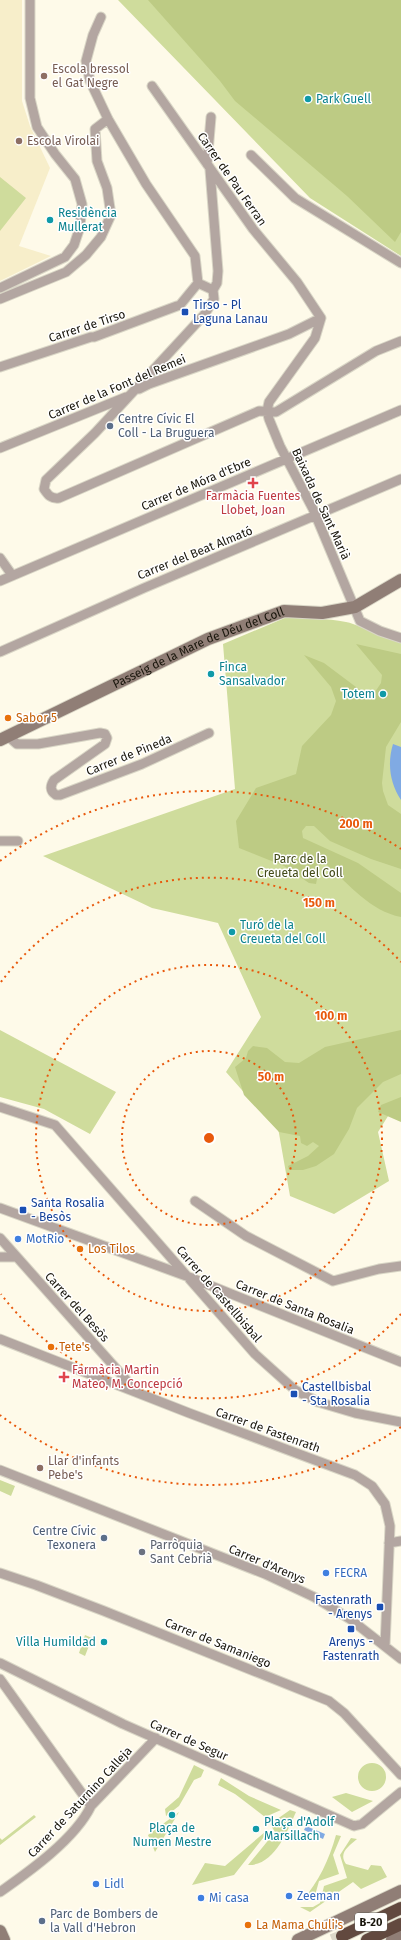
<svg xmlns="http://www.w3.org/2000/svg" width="401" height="1940" font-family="'Fira Sans',sans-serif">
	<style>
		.built { fill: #f7eeca }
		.green { fill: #cfdc9c }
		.forest { fill: #bdcb84 }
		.water { fill: #80aae3 }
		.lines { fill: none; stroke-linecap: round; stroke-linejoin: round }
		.highway-tunnel { stroke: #dcd8c8; stroke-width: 12; stroke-dasharray: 12 6; stroke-linecap: butt }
		.street-casing { stroke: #d9d6c6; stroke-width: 11 }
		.secondary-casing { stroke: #d9d6c6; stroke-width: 14 }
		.highway-casing { stroke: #d9d6c6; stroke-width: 14 }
		.street { stroke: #b3a6a1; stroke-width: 9 }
		.secondary { stroke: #907e76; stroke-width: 12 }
		.highway { stroke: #62493f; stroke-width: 12 }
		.ring { fill: none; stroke: #e8590c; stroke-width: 2; stroke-dasharray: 2 4 }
		.education-dot { fill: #8d6e63; stroke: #fff; stroke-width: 1.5 }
		.culture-dot { fill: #0f9aa8; stroke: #fff; stroke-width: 1.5 }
		.transit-dot { fill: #1a4fb4; stroke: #fff; stroke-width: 1.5 }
		.service-dot { fill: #5c6f8a; stroke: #fff; stroke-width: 1.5 }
		.health-dot { fill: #e0444e; stroke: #fff; stroke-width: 1.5 }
		.food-dot { fill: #e8710a; stroke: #fff; stroke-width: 1.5 }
		.shop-dot { fill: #3f7fe0; stroke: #fff; stroke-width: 1.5 }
		.worship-dot { fill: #6b7280; stroke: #fff; stroke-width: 1.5 }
		.labels { text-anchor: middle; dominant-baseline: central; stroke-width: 3; stroke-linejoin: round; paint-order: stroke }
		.shield { fill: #fff; stroke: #5e5c55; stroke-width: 1 }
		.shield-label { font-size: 11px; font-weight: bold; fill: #19160c }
		.education-label { font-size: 12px; fill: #785e54; stroke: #fff; text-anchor: start }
		.culture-label { font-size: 12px; fill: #0d838f; stroke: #fff; text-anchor: start }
		.street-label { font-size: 12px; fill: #19160c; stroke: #fff }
		.transit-label { font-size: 12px; fill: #164399; stroke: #fff; text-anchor: start }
		.service-label { font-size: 12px; fill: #4e5e75; stroke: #fff; text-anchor: start }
		.health-label { font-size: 12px; fill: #be3a42; stroke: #fff }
		.food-label { font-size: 12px; fill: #c56008; stroke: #fff; text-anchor: start }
		.park-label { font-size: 12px; fill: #434b18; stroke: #fff }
		.shop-label { font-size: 12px; fill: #366cbe; stroke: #fff; text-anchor: start }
		.worship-label { font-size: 12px; fill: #5b616d; stroke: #fff; text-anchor: start }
		.centre { fill: #e8590c; stroke: #fff; stroke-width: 2 }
		.ring-label { font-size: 12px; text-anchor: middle; font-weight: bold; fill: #e8590c; stroke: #fff; stroke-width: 3; stroke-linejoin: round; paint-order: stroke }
	</style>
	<rect width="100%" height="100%" fill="#fefae9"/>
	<path class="built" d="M 0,0 L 22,0 L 22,101 L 30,126 L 50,168 L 19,246 L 51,256 L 0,281 Z"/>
	<path class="green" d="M 118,0 L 401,0 L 401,256 L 310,198 Z
		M 0,177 L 26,198 L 0,231 Z
		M 287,617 C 306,619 327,618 346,622 C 365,626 382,641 401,641 L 401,1106 L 395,1105 L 378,1132 L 389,1181 L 334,1214 L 290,1196 L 277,1122 L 256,1106 L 226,1072 L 261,1017 L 218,923 L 152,908 L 43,856 L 235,789 L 223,644 Z
		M 0,1030 L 116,1092 L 90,1134 L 44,1109 L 0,1097 Z
		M 0,1480 L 15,1486 L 11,1496 L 0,1491 Z
		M 85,1635 L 92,1638 L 85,1656 L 79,1653 Z
		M358 1777a14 14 0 1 1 28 0a14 14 0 1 1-28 0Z
		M 194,1765 L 204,1770 L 201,1777 L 194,1780 L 179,1806 L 166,1816 L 165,1809 L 179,1797 Z
		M 221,1778 L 249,1796 L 281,1810 L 265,1817 L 235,1794 L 218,1785 Z
		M 346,1793 L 373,1801 L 352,1812 L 332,1797 Z
		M 290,1810 L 296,1812 C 287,1832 274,1866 248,1865 L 275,1832 L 270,1824 Z
		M 179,1812 L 155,1852 L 148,1835 Z
		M 34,1815 L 36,1817 L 0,1845 L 0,1838 L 2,1840 Z
		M 265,1832 L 267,1833 L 234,1875 L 192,1885 L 205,1863 L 225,1866 Z
		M 336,1835 L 341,1836 L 333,1855 L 339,1874 L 319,1881 L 314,1899 L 302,1901 C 319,1881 329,1860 336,1835 Z
		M 351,1838 L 357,1839 C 349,1846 338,1853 346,1864 L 368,1870 L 371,1865 L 381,1866 L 387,1877 L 361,1889 L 353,1882 L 310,1912 L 300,1907 L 313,1907 L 320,1903 L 324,1886 L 347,1878 L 340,1855 Z"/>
	<path class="forest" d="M 148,0 L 401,0 L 401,232 L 395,242 L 347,196 L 235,101 L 220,81 Z
		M 356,644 L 401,654 L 401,722 L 386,747 L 382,783 L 383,791 L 388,805 L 401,814 L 401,869 L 371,859 L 330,841 L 314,826 L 306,826 L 302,831 L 303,838 L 358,863 L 401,893 L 401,917 C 370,911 350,885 327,865 L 320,864 L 316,884 L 309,883 L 284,866 L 239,848 L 236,821 L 256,788 L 296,774 L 302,746 L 331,715 L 336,701 L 331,687 L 304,655 L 324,663 L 368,696 L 373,695 L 381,683 L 382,675 Z
		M 401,1030 L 401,1074 L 383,1082 L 357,1108 L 349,1129 L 334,1154 L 316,1166 L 303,1170 L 289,1170 L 288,1166 L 308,1156 L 319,1146 L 313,1142 L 307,1146 L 301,1143 L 300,1136 L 279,1132 L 244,1095 L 235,1067 L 246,1058 L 248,1051 L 253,1046 L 267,1048 L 285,1062 L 299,1063 L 325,1047 Z
		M 401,1097 L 401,1122 L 378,1112 L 381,1105 Z"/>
	<path class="water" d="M 393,744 L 401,747 L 401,800 C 390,783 387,764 393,744 Z
		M 306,1826 L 325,1834 L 323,1839 L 304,1830 Z"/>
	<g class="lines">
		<path class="highway-tunnel" d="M 332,1940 L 342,1936"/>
		<defs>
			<path id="street" d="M 101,17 L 93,35 L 86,61 L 90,81 L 108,119 L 146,184 L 195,256 L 198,283
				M 152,86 L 253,229 L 297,282 L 321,318 L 315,338 L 269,402 L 267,411 L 269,419 L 280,446 L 313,509 L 360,621 L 380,631 L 401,638
				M 251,155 L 295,198 L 401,263
				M 207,164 L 211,117
				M 210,170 L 218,271 L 217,283 L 213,290 L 214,299 L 204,315 L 95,433 L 46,480 L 44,489 C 48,495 51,499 59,498 L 259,411 L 276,412 L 376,351 L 401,341
				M 0,288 L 65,257 L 74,245 L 80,227 L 82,204 L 75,179 L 55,154 L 37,127 L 30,98 L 30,0
				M 0,299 L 66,272 L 86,255 L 101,237 L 111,215 L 107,188 L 97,161 L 95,129 L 108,119
				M 0,367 L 91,337 L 94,337 L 177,306 L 180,305 L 198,283 L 213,290
				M 139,389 L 149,384 L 289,334 L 321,318
				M 0,448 L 126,397
				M 0,558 L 12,575
				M 0,581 L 401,410
				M 0,652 L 144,588 L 401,479
				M 9,737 L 17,744 L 38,744 L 100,733 L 105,734 L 107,738 L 105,744 L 54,780 C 50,786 50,791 56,795 L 60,795 L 142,764 L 209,733
				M 0,841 L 18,841
				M 0,1107 L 55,1125 L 255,1354 L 295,1390 L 318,1402 L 355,1413 L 401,1422
				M 195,1201 L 246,1236 L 333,1281 L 379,1269 L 401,1266
				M 0,1208 L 189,1277 L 401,1362
				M 0,1238 L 136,1391
				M 0,1257 L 16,1257
				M 0,1339 L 189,1413 L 355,1475 L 372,1486 L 385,1504 L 390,1526 L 385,1646
				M 0,1470 L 265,1574 L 314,1597 L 350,1619 L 401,1659
				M 389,1543 L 401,1541
				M 0,1573 L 36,1585 L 104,1611 L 329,1701 L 344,1713 L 401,1775
				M 0,1663 L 123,1724 L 354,1826 L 362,1824 L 401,1792
				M 0,1679 L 91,1806
				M 0,1892 C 30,1871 75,1839 91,1806 L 156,1738"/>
			<g id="secondary">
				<path id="s1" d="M 0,740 L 208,639 L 284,611 L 322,613 L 355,607 L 401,580"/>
				<path d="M 0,1931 L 4,1940"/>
				<path d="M 298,1940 L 401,1891"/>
				<path d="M 392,1940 L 401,1936"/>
			</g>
			<path id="highway" d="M 342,1936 L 401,1908
				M 367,1940 L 401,1924"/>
		</defs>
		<use href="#street" class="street-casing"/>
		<use href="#secondary" class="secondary-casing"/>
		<use href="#highway" class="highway-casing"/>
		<use href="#street" class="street"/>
		<use href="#secondary" class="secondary"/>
		<use href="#highway" class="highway"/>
	</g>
	<g class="ring">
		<circle cx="209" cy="1138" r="87"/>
		<circle cx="209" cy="1138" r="173"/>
		<path d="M401 1314A260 260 0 0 1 1 1294M1 982A260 260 0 0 1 401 962"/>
		<path d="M401 1427A347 347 0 0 1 0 1415M0 861A347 347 0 0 1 401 849"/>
	</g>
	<g class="education-dot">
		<circle cx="44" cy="76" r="4"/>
		<circle cx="19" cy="141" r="4"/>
		<circle cx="40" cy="1468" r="4"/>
	</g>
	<g class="culture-dot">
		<circle cx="308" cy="99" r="4"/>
		<circle cx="50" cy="220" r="4"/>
		<circle cx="211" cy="674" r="4"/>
		<circle cx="383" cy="694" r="4"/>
		<circle cx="232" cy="932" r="4"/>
		<circle cx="104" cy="1642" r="4"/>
		<circle cx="172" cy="1815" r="4"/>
		<circle cx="256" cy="1829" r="4"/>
	</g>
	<g class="transit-dot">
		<rect x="181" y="308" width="8" height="8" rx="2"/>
		<rect x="19" y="1206" width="8" height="8" rx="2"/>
		<rect x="290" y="1390" width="8" height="8" rx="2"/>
		<rect x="376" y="1603" width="8" height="8" rx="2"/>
		<rect x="347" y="1625" width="8" height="8" rx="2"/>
	</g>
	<g class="service-dot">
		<circle cx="110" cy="426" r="4"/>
		<circle cx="104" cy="1538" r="4"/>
		<circle cx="42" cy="1921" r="4"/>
	</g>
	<g class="health-dot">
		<path d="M251 477h4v4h4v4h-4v4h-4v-4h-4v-4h4z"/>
		<path d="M62 1371h4v4h4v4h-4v4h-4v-4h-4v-4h4z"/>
	</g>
	<g class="food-dot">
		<circle cx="8" cy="718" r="4"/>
		<circle cx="80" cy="1249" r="4"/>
		<circle cx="51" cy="1347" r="4"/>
		<circle cx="248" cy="1925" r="4"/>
	</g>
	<g class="shop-dot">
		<circle cx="18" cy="1239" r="4"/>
		<circle cx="326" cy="1573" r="4"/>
		<circle cx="96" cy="1884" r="4"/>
		<circle cx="289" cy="1896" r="4"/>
		<circle cx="201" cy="1898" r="4"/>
	</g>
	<circle class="worship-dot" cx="142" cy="1552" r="4"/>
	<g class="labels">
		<rect class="shield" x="355" y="1913" width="32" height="18" rx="3"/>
		<g class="shield-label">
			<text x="371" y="1922">B-20</text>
		</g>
		<g class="education-label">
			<text x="52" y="69">Escola bressol<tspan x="52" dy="14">el Gat Negre</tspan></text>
			<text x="27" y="141">Escola Virolai</text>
			<text x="48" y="1461">Llar d'infants<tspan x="48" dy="14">Pebe's</tspan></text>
		</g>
		<g class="culture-label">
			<text x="316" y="99">Park Guell</text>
			<text x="58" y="213">Residència<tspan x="58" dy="14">Mullerat</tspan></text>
			<text x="219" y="667">Finca<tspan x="219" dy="14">Sansalvador</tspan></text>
			<text x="375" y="694" text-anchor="end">Totem</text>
			<text x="240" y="925">Turó de la<tspan x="240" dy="14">Creueta del Coll</tspan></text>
			<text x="96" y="1642" text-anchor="end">Villa Humildad</text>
			<text x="264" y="1822">Plaça d'Adolf<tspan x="264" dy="14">Marsillach</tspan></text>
			<text x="172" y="1828" text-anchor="middle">Plaça de<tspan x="172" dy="14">Numen Mestre</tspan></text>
		</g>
		<g class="street-label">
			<text transform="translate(232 179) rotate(55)">Carrer de Pau Ferran</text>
			<text transform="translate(87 326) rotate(-18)">Carrer de Tirso</text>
			<text transform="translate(117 387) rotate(-23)">Carrer de la Font del Remei</text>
			<text transform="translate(196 484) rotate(-23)">Carrer de Móra d'Ebre</text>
			<text transform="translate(321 504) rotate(65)">Baixada de Sant Marià</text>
			<text transform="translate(195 553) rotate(-22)">Carrer del Beat Almató</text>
			<text stroke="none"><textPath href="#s1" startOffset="219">Passeig de la Mare de Déu del Coll</textPath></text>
			<text transform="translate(129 755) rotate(-22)">Carrer de Pineda</text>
			<text transform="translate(219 1294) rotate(49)">Carrer de Castellbisbal</text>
			<text transform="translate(77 1307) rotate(48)">Carrer del Besòs</text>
			<text transform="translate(295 1307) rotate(22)">Carrer de Santa Rosalia</text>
			<text transform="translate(268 1430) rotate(20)">Carrer de Fastenrath</text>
			<text transform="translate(267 1564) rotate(23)">Carrer d'Arenys</text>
			<text transform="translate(218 1643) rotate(22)">Carrer de Samaniego</text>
			<text transform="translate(189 1740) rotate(24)">Carrer de Segur</text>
			<text transform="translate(80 1802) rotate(-47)">Carrer de Saturnino Calleja</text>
		</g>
		<g class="transit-label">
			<text x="193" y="305">Tirso - Pl<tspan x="193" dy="14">Laguna Lanau</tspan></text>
			<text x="31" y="1203">Santa Rosalia<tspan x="31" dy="14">- Besòs</tspan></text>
			<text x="302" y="1387">Castellbisbal<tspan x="302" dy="14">- Sta Rosalia</tspan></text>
			<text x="372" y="1600" text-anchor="end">Fastenrath<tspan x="372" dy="14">- Arenys</tspan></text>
			<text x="351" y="1642" text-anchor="middle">Arenys -<tspan x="351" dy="14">Fastenrath</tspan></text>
		</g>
		<g class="service-label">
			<text x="118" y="419">Centre Cívic El<tspan x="118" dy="14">Coll - La Bruguera</tspan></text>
			<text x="96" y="1531" text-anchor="end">Centre Cívic<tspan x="96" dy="14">Texonera</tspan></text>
			<text x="50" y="1914">Parc de Bombers de<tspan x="50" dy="14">la Vall d'Hebron</tspan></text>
		</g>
		<g class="health-label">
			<text x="253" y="496">Farmàcia Fuentes<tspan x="253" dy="14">Llobet, Joan</tspan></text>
			<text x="72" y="1370" text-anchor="start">Farmàcia Martin<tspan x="72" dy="14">Mateo, M. Concepció</tspan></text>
		</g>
		<g class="food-label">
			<text x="16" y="718">Sabor 5</text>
			<text x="88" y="1249">Los Tilos</text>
			<text x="59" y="1347">Tete's</text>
			<text x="256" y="1925">La Mama Chuli's</text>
		</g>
		<g class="park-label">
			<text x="300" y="859">Parc de la<tspan x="300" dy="14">Creueta del Coll</tspan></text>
		</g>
		<g class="shop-label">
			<text x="26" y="1239">MotRio</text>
			<text x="334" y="1573">FECRA</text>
			<text x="104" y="1884">Lidl</text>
			<text x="297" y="1896">Zeeman</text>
			<text x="209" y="1898">Mi casa</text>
		</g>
		<g class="worship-label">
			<text x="150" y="1545">Parròquia<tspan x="150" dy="14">Sant Cebrià</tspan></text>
		</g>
	</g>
	<circle cx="209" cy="1138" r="6" class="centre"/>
	<g class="ring-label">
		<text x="356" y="828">200 m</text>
		<text x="319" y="907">150 m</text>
		<text x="331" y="1020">100 m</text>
		<text x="271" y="1081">50 m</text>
	</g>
</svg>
